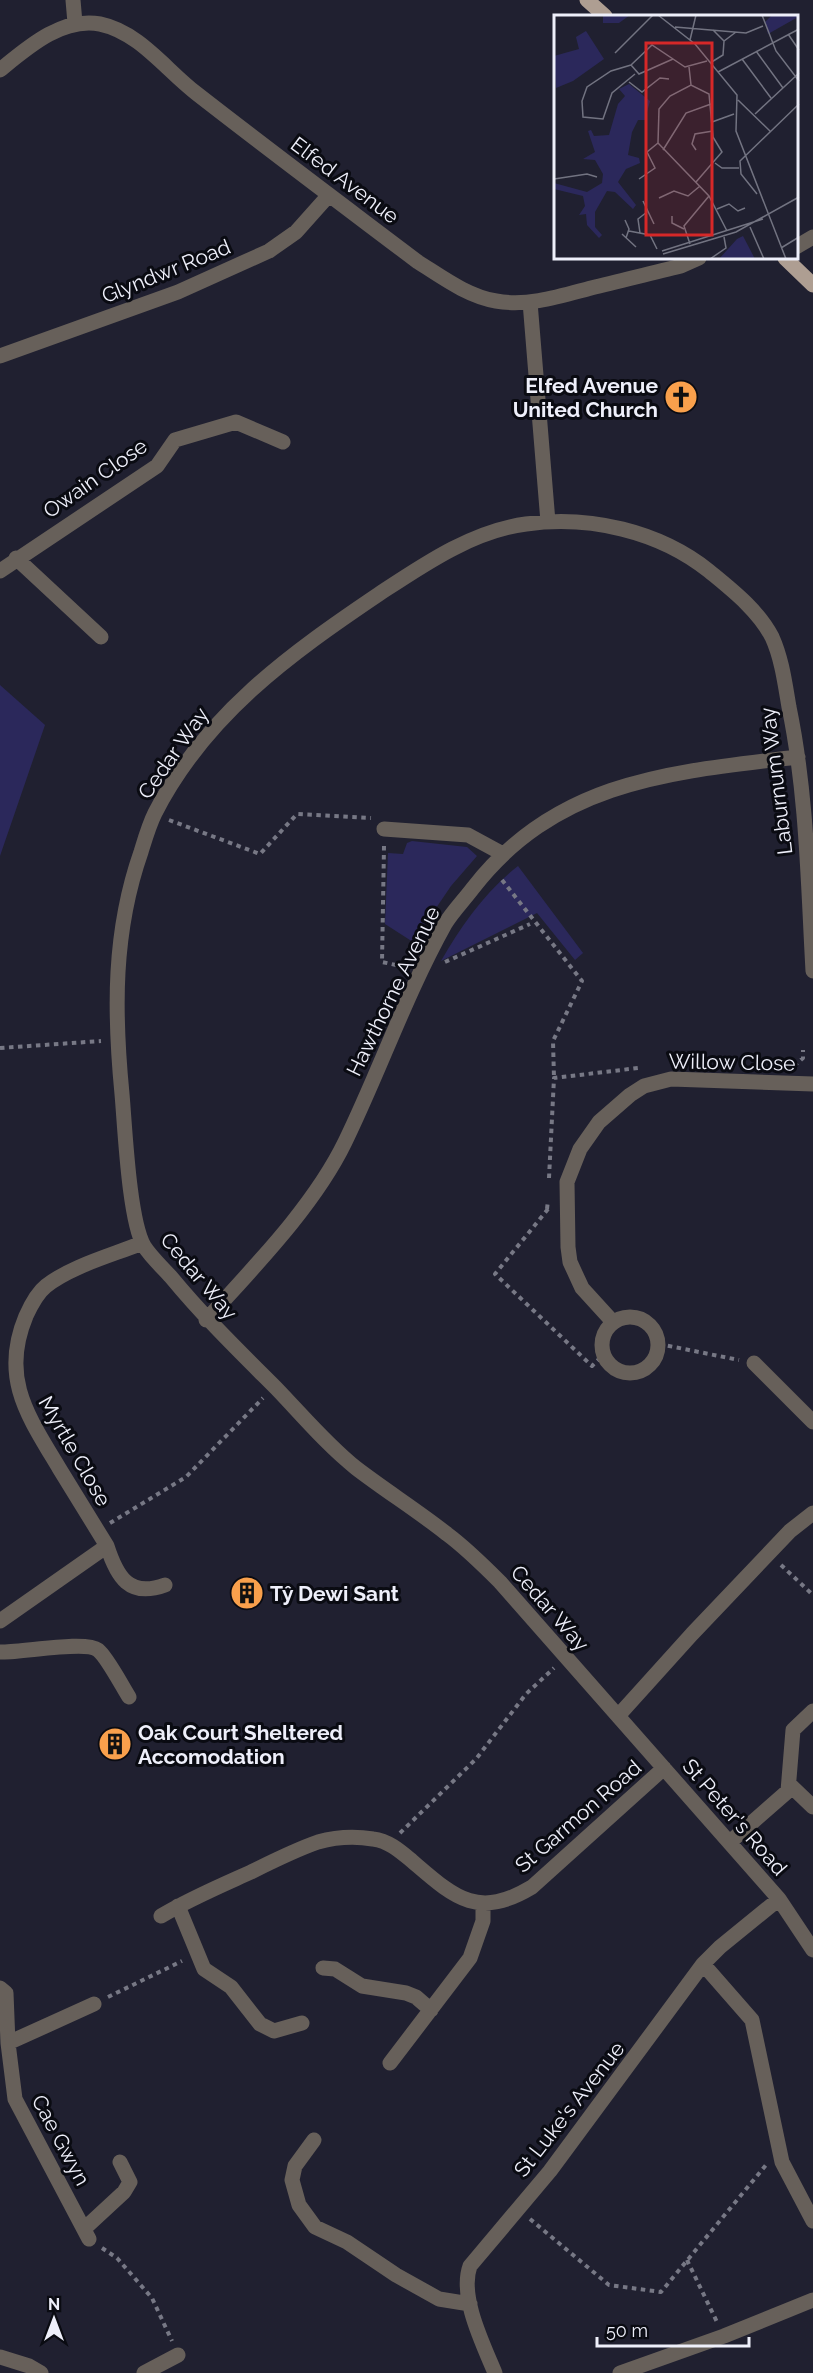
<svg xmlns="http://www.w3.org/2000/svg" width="813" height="2373" font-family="Raleway,sans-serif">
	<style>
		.green { fill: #2b285b }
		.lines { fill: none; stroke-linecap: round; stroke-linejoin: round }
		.path { stroke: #777885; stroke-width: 4; stroke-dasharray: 4.5 4.5; stroke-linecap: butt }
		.minor { stroke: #67605a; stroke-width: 15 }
		.major { stroke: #ae9e92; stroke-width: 15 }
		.labels { text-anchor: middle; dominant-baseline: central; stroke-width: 6; stroke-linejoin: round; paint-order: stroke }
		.street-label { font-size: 21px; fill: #eeeffa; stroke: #0a0b12 }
		.poi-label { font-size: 21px; font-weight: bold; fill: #eeeffa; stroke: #0a0b12; text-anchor: start }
		.inset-road { fill: none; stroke: #727381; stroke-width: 1.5 }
		.view { fill: #d62828; fill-opacity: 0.15; stroke: #d62828; stroke-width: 3 }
		.inset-edge { fill: none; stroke: #eeeffa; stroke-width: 3 }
	</style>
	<rect width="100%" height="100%" fill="#202030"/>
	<path class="green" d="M 0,685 L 45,725 L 0,856 Z
		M 412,841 L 467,847 L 477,856 L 451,886 L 413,942 L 385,924 L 388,853 L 403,854 L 407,843 Z
		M 518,866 L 583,953 L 575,960 L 537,913 L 441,961 C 461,926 486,891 518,866 Z"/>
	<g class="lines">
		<path class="path" d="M 169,820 L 260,854 L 297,814 L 371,818
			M 384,846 L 382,962 L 405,967
			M 502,880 L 582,981 L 553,1041 L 554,1078
			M 445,962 L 530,924
			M 0,1048 L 101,1041
			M 794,1066 L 803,1058 L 803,1050
			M 549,1178 L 554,1078 L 638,1068
			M 547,1209 L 548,1200
			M 548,1209 L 495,1274 L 592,1366 L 603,1355
			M 659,1344 L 739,1360
			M 110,1523 L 186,1477 L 263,1398
			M 781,1565 L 813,1595
			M 400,1833 L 476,1759 L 526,1694 L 554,1668
			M 108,1997 L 182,1961
			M 530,2219 L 609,2285 L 661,2292 L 766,2165
			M 102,2248 L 117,2258 L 152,2298 L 172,2341
			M 687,2260 L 717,2322"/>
		<path class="minor" d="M 73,0 L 75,23
			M 0,70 C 28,47 62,17 100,24 C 139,32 166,70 196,93 C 269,150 344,206 418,262 C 442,277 467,296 496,301 C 528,307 561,296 591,288 C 621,281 651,273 681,266 L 699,258
			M 796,247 L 813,237
			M 530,302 L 548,522
			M 0,356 L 178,292 L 269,251 L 296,232 L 329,195
			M 16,558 L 101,637
			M 0,571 L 157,466 L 175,440 L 236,422 L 283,442
			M 384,829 L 468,835 L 503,854
			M 813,971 C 808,883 807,794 789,707 C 785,684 782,659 772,637 C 758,610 732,590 709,571 C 659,531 589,515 526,524 C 472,531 423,565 379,594 C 290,654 205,715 155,813 C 149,825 145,839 141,852 C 113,932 114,1011 122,1094 C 125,1128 129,1220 144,1246 C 151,1257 162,1267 171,1277 C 204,1317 240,1352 276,1388 C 302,1415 327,1445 356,1468 C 386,1491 418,1511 447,1534 C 466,1548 483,1565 500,1582 L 779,1899 L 813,1950
			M602 1345a28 28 0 1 1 56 0a28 28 0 1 1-56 0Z
			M 206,1320 C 254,1267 314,1206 345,1142 C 380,1070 406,994 445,924 C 453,911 464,900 473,888 C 557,780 672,772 798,757
			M 613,1322 L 582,1288 L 570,1262 L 568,1247 L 567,1182 L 580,1149 L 599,1122 L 630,1095 L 644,1086 L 671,1079 L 813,1084
			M 754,1363 L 813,1422
			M 107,1546 C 117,1577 129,1598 165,1585
			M 0,1621 L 107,1546 C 91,1520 75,1494 59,1468 C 28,1416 0,1378 26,1316 C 31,1305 37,1293 46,1286 C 71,1266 113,1255 142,1243
			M 1,1652 C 21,1653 85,1640 98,1650 C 107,1657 122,1686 129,1697
			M 618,1716 L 692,1634 L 790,1531 L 813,1513
			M 789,1784 L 813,1807
			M 730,1842 L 788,1791 L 793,1730 L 813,1711
			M 178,1906 L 204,1969 L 231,1987 L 260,2024 L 274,2031 L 302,2023
			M 161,1916 C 189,1899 220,1886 251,1872 C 273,1861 295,1850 318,1842 C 336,1837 355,1836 373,1839 C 389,1841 400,1851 412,1861 C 454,1897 477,1920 532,1887 L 664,1768
			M 703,1964 L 752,2020 L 782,2162 L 813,2221
			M 323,1968 L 335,1969 L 362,1986 L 406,1993 L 416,1997 L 431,2010
			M 0,1988 L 6,1993 L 8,2043 L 15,2099 L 89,2239
			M 8,2043 L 94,2004
			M 390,2063 L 470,1958 L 483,1921 L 483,1903
			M 314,2140 L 295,2166 L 292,2180 L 299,2205 L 315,2227 L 347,2242 L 396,2275 L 439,2299 L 470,2304
			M 84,2229 L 124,2192 L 130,2182 L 120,2162
			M 0,2357 L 29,2366 L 41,2373
			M 144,2373 L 178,2355
			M 495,2373 C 483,2344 459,2296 470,2266 L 550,2171 L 703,1964 L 720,1947 L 779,1899
			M 620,2373 L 724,2336 L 813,2300"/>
		<path class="major" d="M 587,0 L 605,16
			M 785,258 L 813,285"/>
	</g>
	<defs>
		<symbol id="church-disc" viewBox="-11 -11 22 22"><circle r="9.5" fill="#f9a04c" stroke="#0a0b12"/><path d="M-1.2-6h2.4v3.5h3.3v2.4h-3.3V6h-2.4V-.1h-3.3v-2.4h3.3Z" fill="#111"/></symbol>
		<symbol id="building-disc" viewBox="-11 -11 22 22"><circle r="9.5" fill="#f9a04c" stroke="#0a0b12"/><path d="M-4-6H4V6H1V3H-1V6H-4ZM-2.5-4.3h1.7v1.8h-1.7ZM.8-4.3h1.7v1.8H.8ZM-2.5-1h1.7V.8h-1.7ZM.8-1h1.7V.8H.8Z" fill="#111"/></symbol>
	</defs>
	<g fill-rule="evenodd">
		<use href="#church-disc" x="662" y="378" width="38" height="38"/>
		<use href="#building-disc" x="228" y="1574" width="38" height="38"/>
		<use href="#building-disc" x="96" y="1725" width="38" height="38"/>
	</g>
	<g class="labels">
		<g class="street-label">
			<text transform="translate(345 180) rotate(37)">Elfed Avenue</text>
			<text transform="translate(166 271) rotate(-22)">Glyndwr Road</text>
			<text transform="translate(95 478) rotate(-35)">Owain Close</text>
			<text transform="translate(173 753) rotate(-55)">Cedar Way</text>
			<text transform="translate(776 781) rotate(-97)">Laburnum Way</text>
			<text transform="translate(393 991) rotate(-64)">Hawthorne Avenue</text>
			<text transform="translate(732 1062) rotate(1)">Willow Close</text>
			<text transform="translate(199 1276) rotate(50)">Cedar Way</text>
			<text transform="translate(75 1451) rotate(60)">Myrtle Close</text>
			<text transform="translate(550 1608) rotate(49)">Cedar Way</text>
			<text transform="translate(578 1816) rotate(-41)">St Garmon Road</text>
			<text transform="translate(735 1817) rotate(49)">St Peter's Road</text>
			<text transform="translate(569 2109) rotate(-52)">St Luke's Avenue</text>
			<text transform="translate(61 2140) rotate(62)">Cae Gwyn</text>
		</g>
		<g class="poi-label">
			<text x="658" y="385" text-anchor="end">Elfed Avenue<tspan x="658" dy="24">United Church</tspan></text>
			<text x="270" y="1593">Tŷ Dewi Sant</text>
			<text x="138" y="1732">Oak Court Sheltered<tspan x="138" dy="24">Accomodation</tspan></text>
		</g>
	</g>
	<g transform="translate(554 15)">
		<rect width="244" height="244" fill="#202030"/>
		<path d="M 49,0 L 76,0 L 65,8 L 49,8 ZM 218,0 L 244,0 L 244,2 L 214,19 L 211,7 ZM 32,16 L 50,44 L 19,66 L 2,73 L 0,41 L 25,34 L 22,22 ZM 75,69 L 96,86 L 91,105 L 84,105 L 78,117 L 74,140 L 85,143 L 86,148 L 72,154 L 64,167 L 82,190 L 79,194 L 61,177 L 53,176 L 41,197 L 41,212 L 48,220 L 45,223 L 33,210 L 32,199 L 25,200 L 31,191 L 29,181 L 0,174 L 0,168 L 33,177 L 48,168 L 49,159 L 41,145 L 29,144 L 41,137 L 34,116 L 37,115 L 40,121 L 55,120 L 64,89 L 71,81 L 65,74 ZM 189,221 L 201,244 L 165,244 L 183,224 Z" fill="#2b285b"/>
		<path class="inset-road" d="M 104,0 L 141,29 L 183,80 L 182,116 L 232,244M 208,0 L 222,36 L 245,66M 121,12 L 192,18 L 209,11M 159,15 L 170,26 L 182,17M 234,19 L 245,35M 136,25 L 142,0M 202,36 L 229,73M 61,38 L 99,0M 188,44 L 217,83M 156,48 L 169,40 L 170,26M 77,50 L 57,56 L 33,72 L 28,86 L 29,102 L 49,104 L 58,78 L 81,59M 77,50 L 98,30 L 131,52 L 153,46M 77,50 L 85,59 L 119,44M 135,52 L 137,70M 164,57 L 245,14M 75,67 L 88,77 L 106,63 L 115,64M 184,85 L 216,116M 201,99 L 245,58M 158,107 L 180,99M 109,135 L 132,98 L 157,89M 142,135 L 138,129 L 141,119 L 159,116M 161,148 L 168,153 L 185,153M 0,164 L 33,159 L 43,162M 85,164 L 101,153 L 93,137 L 104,128M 142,167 L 168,137 L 159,122 L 155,79 L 137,70 L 116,81 L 105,94 L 104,128 L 155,181 L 173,216M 203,179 L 187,159 L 186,146 L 245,89M 105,183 L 120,176 L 134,181 L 146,171M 89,186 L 100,209M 163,194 L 175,189 L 184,196 L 191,193M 118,201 L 118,208 L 130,214M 71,205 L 75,214 L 72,223M 196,212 L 210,244M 75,216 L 96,220 L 103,234M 86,218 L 84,204 L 93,197M 68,219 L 82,232M 136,229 L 130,211 L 155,181M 227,233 L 245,222M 108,236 L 209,204M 109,239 L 182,217 L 245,182M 156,244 L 172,233 L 170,222"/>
		<path class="view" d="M 92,28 L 158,28 L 158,220 L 92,220 Z"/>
		<rect width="244" height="244" class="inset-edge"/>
	</g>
	<g transform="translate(54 2319)" stroke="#0a0b12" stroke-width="4.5" paint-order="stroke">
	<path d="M0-4.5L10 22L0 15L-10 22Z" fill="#eeeffa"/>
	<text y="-9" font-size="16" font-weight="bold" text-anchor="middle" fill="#eeeffa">N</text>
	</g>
	<path d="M597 2337v9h152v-9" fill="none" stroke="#eeeffa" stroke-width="3"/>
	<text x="606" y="2337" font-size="18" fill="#eeeffa" stroke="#0a0b12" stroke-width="4.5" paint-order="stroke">50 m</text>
</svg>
